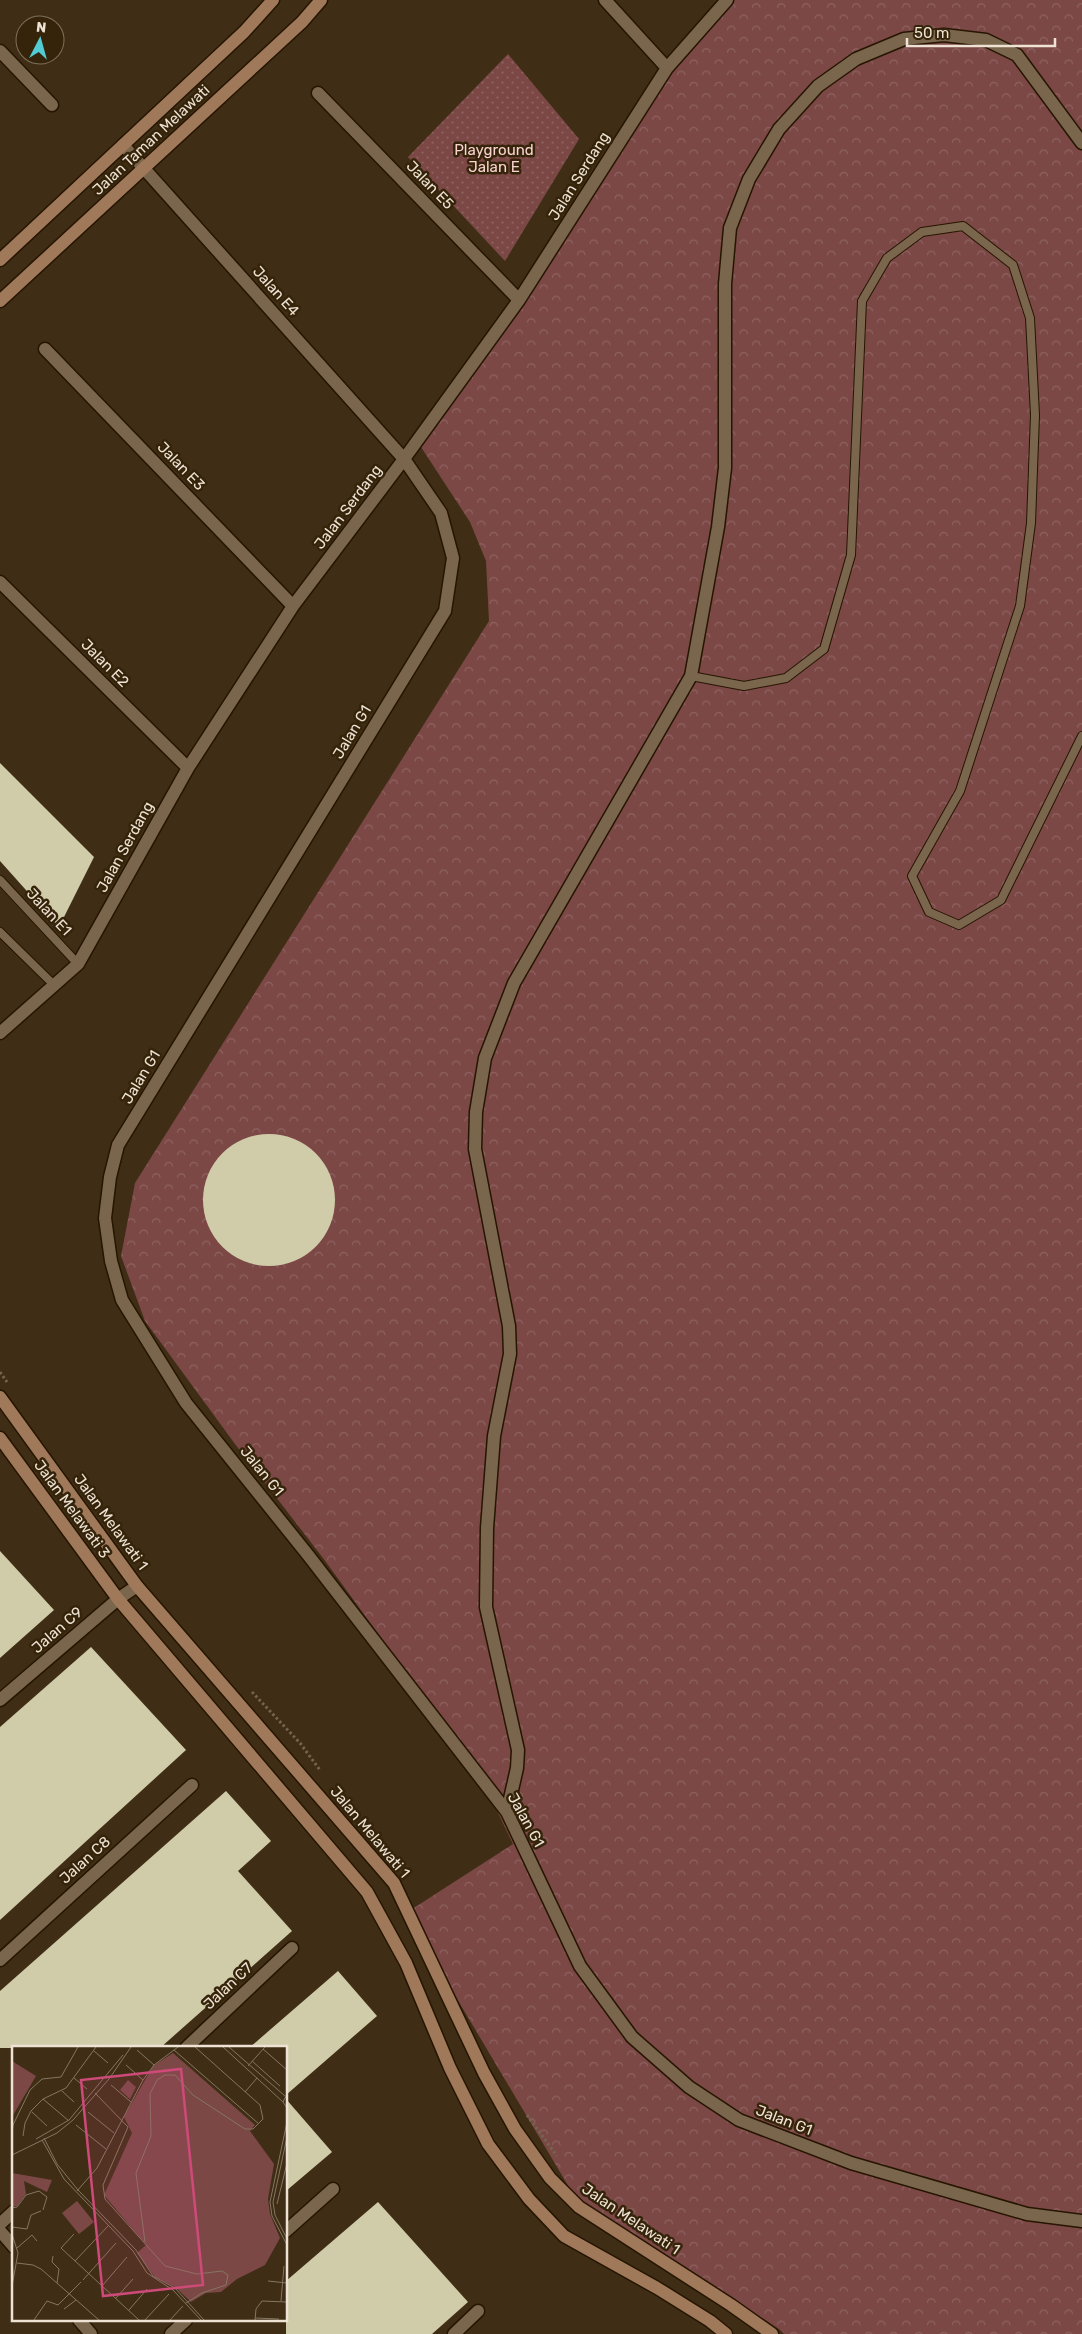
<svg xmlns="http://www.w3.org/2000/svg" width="1082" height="2334" font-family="Rubik,sans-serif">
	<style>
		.forest { fill: url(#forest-crowns) }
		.park { fill: url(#park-dots) }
		.building { fill: #d0cba8 }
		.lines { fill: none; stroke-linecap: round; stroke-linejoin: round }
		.lane-casing { stroke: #261500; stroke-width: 10 }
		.street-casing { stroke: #261500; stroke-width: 15 }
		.secondary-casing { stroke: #261500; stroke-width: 15 }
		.path { stroke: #74654f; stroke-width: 3; stroke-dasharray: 2.5 2.5; stroke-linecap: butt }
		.lane { stroke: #7a664c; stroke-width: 8 }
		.street { stroke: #7a664c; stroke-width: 12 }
		.secondary { stroke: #9f795a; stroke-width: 12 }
		.labels { text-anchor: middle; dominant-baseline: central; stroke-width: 5; stroke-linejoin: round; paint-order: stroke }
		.street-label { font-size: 15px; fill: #ede2d3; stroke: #35240a }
		.park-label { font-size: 15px; fill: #f9d3d0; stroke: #35240a }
		.inset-road { fill: none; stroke: #857661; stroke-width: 1 }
		.view { fill: #cd4a79; fill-opacity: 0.15; stroke: #cd4a79; stroke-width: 2.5 }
		.inset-edge { fill: none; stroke: #ede2d3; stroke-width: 2.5 }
	</style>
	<defs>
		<pattern id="forest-crowns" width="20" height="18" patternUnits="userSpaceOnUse" patternTransform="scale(1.25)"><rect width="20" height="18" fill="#7b4846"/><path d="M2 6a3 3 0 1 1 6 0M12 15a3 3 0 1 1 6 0" fill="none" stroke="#8e6260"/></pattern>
		<pattern id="park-dots" width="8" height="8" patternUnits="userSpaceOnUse" patternTransform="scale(1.25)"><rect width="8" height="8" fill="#7b4846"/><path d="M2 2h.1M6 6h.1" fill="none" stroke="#8e6260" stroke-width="1.8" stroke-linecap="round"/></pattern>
	</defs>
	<rect width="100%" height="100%" fill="#3f2e15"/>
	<path class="forest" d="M 728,0 L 1082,0 L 1082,2334 L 784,2334 L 779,2329 L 576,2199 L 406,1913 L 513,1844 L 478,1771 L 323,1558 L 235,1444 L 145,1321 L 121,1256 L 135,1183 L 489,621 L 486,561 L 470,522 L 421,447 L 672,62 Z"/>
	<path class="park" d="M 508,54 L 579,139 L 505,261 L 408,157 Z"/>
	<path class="building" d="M 0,763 L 94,857 L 59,927 L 0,861 Z
		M203 1200a66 66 0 1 1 132 0a66 66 0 1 1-132 0Z
		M 0,1551 L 54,1610 L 0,1658 Z
		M 91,1647 L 186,1750 L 0,1920 L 0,1727 Z
		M 226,1791 L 271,1841 L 238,1871 L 292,1931 L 160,2048 L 0,2048 L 0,1991 Z
		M 338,1971 L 377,2016 L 286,2095 L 286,2048 L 249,2048 Z
		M 286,2099 L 332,2152 L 286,2191 Z
		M 378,2202 L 468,2302 L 432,2334 L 286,2334 L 286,2281 Z"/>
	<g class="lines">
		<defs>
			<path id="lane" d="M 691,676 L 744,686 L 786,678 L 824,649 L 851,555 L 862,301 L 887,258 L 922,232 L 963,226 L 1013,265 L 1030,318 L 1035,415 L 1031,523 L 1020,606 L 960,791 L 912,876 L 929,912 L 959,925 L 1001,900 L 1082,736
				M 0,880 L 78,964
				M 0,932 L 54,985"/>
			<path id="street" d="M 605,0 L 667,68
				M 0,51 L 52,105
				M 318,93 L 519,300
				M 123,145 L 404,459 L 441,513 L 453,558 L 445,611 L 118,1145 L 110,1177 L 105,1218 L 111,1261 L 122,1300 L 186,1403 L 308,1555 L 507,1812 L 580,1966 L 632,2037 L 689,2087 L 739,2120 L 851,2163 L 1027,2214 L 1082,2221
				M 45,349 L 293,606
				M 0,582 L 188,768
				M 0,1033 L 78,964 L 188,768 L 293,606 L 404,459 L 519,300 L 667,68 L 727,0
				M 0,1700 L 118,1599 L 137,1586
				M 507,1812 L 517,1768 L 518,1750 L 486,1607 L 487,1528 L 494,1436 L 510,1354 L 509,1326 L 475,1149 L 476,1112 L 485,1058 L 514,983 L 691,676 L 718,527 L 725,468 L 725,284 L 730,228 L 749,179 L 779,129 L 818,86 L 856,59 L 904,39 L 944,35 L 986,40 L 1017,55 L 1082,143
				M 0,1960 L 192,1785
				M 186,2048 L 292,1948
				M 0,2224 L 14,2211
				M 0,2231 L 14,2247
				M 286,2231 L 333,2189
				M 79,2320 L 91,2334
				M 171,2334 L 186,2320
				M 454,2334 L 478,2311"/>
			<path id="secondary" d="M 0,260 L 244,32 L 273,0
				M 0,301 L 302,22 L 321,0
				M 0,1397 L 137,1586 L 394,1883 L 484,2073 L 515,2129 L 550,2178 L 579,2207 L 731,2305 L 772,2334
				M 0,1438 L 118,1599 L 367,1892 L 406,1963 L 450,2068 L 488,2144 L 529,2199 L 564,2236 L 657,2288 L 710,2321 L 726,2334"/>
		</defs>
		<use href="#lane" class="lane-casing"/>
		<use href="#street" class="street-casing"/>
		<use href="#secondary" class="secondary-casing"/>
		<path class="path" d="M 0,1372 L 7,1382
			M 252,1692 L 300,1743 L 320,1770
			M 527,2115 L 557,2156"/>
		<use href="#lane" class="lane"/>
		<use href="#street" class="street"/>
		<use href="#secondary" class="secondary"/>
	</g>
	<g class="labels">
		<g class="street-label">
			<text transform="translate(151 140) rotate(-43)">Jalan Taman Melawati</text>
			<text transform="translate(579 176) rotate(-58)">Jalan Serdang</text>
			<text transform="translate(430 185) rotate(46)">Jalan E5</text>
			<text transform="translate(276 291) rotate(48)">Jalan E4</text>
			<text transform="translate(181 466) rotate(46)">Jalan E3</text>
			<text transform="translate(348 507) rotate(-53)">Jalan Serdang</text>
			<text transform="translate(105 663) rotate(45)">Jalan E2</text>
			<text transform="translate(352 732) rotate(-59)">Jalan G1</text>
			<text transform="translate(125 847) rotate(-61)">Jalan Serdang</text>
			<text transform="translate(49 912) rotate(47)">Jalan E1</text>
			<text transform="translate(141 1077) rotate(-59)">Jalan G1</text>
			<text transform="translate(262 1471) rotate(51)">Jalan G1</text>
			<text transform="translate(72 1509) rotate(54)">Jalan Melawati 3</text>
			<text transform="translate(111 1522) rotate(54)">Jalan Melawati 1</text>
			<text transform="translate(57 1630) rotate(-41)">Jalan C9</text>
			<text transform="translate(526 1820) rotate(61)">Jalan G1</text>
			<text transform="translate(370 1832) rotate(50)">Jalan Melawati 1</text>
			<text transform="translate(85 1860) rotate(-42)">Jalan C8</text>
			<text transform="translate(228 1986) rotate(-43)">Jalan C7</text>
			<text transform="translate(784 2120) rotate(21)">Jalan G1</text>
			<text transform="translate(631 2219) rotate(34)">Jalan Melawati 1</text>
		</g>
		<g class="park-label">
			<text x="494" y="150">Playground<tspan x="494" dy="17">Jalan E</tspan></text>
		</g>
	</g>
	<g transform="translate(12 2046)">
		<rect width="275" height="275" fill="#3f2e15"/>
		<path d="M 65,155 L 82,176 L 67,188 L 50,167 Z" fill="#7b4846"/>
		<path d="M 161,7 L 243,79 L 238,85 L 262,118 L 256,153 L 258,168 L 268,192 L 253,219 L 225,233 L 209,246 L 194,247 L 179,256 L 163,241 L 143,231 L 125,207 L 134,199 L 92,149 L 120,87 L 112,71 L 141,20 ZM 0,15 L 24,30 L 0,71 Z" fill="#7b4846"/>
		<path d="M 0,127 L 40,134 L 35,146 L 12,135 L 14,148 L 5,160 L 0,161 Z" fill="#7b4846"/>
		<path d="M 116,34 L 124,41 L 118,53 L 108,44 Z" fill="#7b4846"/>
		<path class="inset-road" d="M 211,1 L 271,56M 217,1 L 273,50M 251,3 L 275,24M 125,4 L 142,19M 162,4 L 247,78M 82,5 L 96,17M 240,15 L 268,40M 114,19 L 131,34M 236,20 L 253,1M 62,32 L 75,43M 99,39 L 119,56M 50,45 L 62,56M 233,46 L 245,32M 83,47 L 116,81 L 91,139 L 93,153 L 153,220 L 185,228 L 210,225 L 216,229 L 214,239 L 190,247 L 174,257M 275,48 L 271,56 L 275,62M 31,53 L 57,75M 20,66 L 35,80M 76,66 L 102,87M 275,76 L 258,156 L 260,170 L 275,199M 64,79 L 94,103M 0,87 L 1,79 L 18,44 L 30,33 L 49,31 L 66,1M 11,90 L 13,77 L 19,65 L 31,53 L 54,42 L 84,1M 275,91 L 261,156 L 263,169 L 275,193M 32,92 L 45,118 L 66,144 L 124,204 L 141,230 L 163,242 L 192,274M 24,93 L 57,74 L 111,9M 30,94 L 52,133 L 121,205 L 135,227 L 161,244 L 189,274M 0,109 L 45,87 L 61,74 L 97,33 L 119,1M 65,145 L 85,122 L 131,34 L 142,19 L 166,1M 265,158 L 275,117M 0,162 L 5,161 L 14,149 L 27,145 L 35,151 L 31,164M 0,181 L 15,183 L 19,169 L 29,165M 0,188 L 6,207 L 0,240M 62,188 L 49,202 L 127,274M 133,196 L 124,127 L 139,90 L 138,48 L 145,34 L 153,29 L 163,29 L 181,49 L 233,83 L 241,83 L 251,73 L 248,59 L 183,1M 5,202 L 20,189 L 25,195M 0,209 L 1,232M 41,210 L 40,216 L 47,223 L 45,237M 63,215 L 96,180M 5,217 L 21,219 L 29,223 L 87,274M 71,234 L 104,197M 256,235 L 275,237M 90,240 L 115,211M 104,252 L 121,233M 269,255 L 272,220M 52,263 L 64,254M 117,264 L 135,243M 243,272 L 267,273M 22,274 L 35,255 L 46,259 L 69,236M 133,274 L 157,248M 158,274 L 171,260M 243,274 L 244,263 L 250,255 L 275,256"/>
		<path class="view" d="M 169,23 L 191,239 L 91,250 L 69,34 Z"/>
		<rect width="275" height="275" class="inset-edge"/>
	</g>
	<g transform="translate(40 40) rotate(6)"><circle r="24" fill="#35240a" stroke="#7f705a"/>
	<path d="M0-4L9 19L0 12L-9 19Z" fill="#52ccd5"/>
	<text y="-8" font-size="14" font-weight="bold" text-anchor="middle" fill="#ede2d3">N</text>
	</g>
	<path d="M907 38v8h148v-8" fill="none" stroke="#ede2d3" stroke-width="2.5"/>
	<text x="914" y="38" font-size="15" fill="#ede2d3" stroke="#35240a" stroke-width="4" paint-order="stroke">50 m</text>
</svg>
